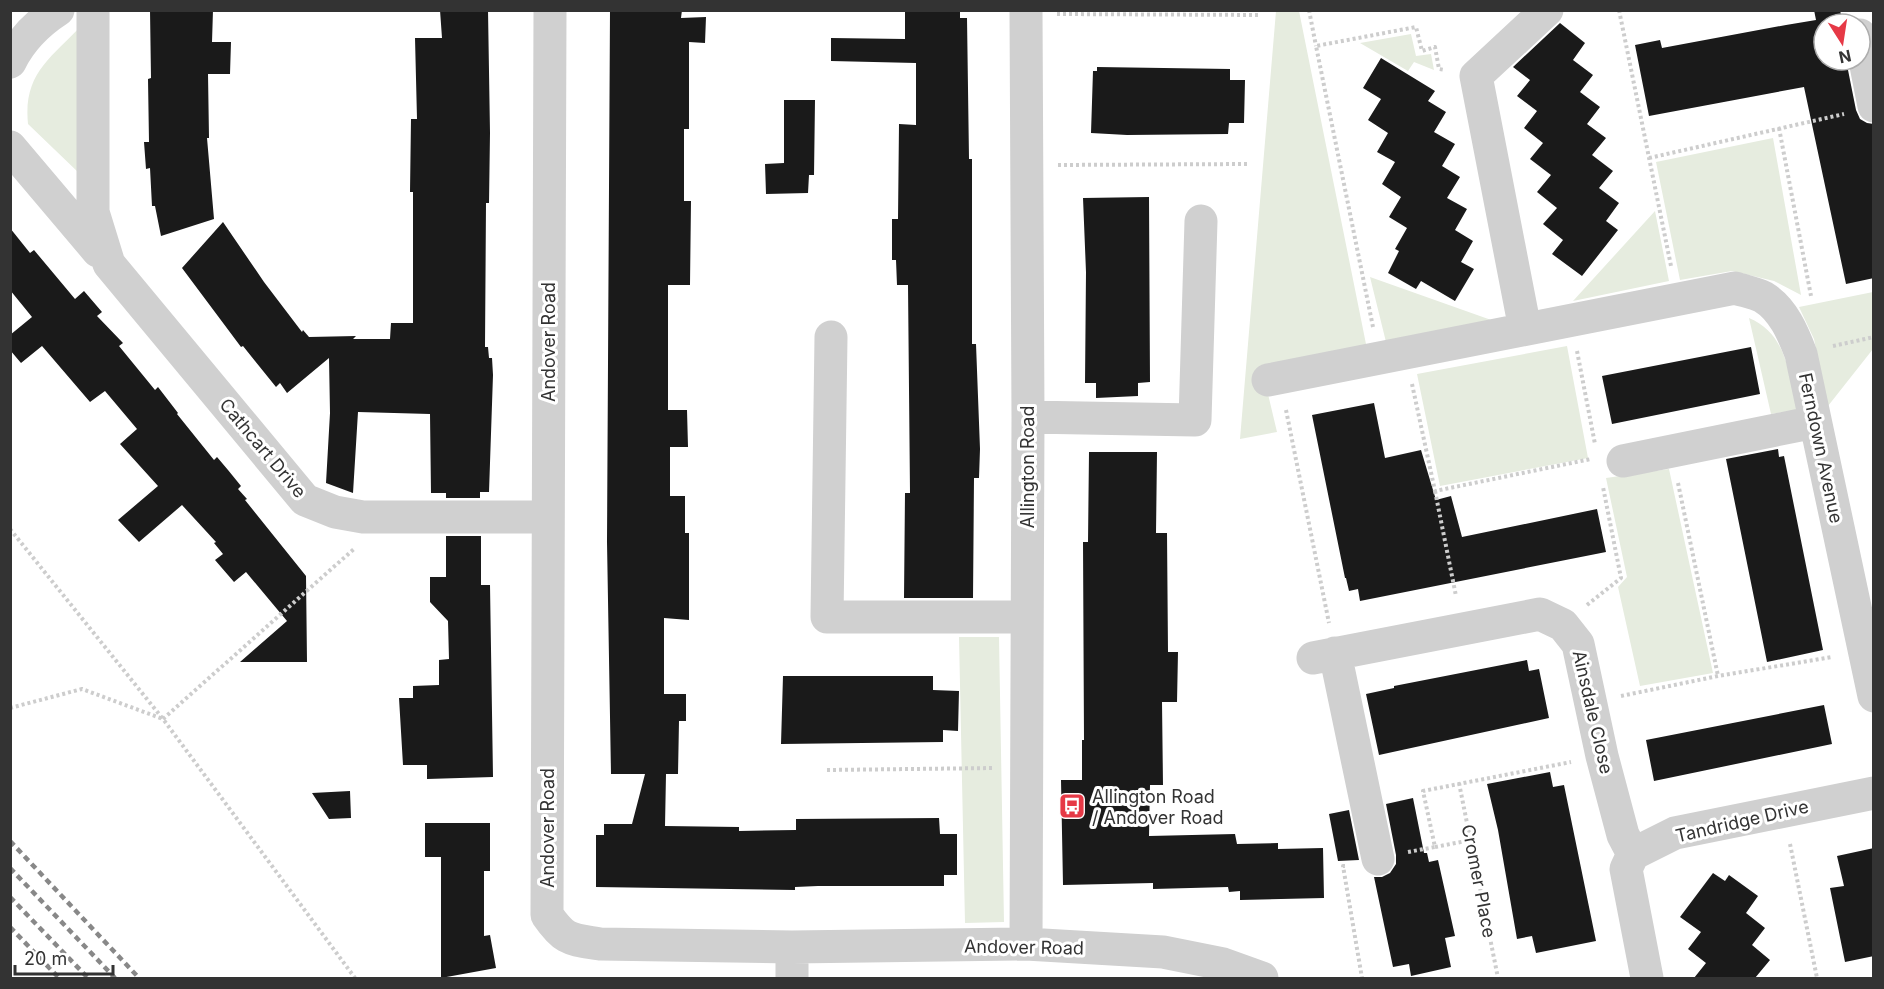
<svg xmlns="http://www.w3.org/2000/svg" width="1884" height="989" font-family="Inter,sans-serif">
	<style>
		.green { fill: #e6ecdf }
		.building { fill: #1a1a1a }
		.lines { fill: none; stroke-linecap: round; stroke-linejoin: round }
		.path { stroke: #cdcdcd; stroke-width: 4; stroke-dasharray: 3 3; stroke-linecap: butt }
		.minor { stroke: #d0d0d0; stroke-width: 33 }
		.rail { stroke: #888; stroke-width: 4.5; stroke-dasharray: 6 4.5; stroke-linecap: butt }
		.labels { text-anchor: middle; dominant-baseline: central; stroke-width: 6; stroke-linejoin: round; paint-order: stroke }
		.street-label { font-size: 18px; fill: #333; stroke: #fff }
		.poi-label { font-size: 18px; fill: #333; stroke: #fff; text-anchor: start }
	</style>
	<rect width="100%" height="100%" fill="#fff"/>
	<path class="green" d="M 1276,11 L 1299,11 L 1367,349 L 1268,394 L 1277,432 L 1240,439 Z
		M 81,26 L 80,174 L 28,124 C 23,74 50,59 81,26 Z
		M 1411,34 L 1416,56 L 1431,54 L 1434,70 L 1414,62 L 1408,71 L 1360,43 Z
		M 1773,138 L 1801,295 L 1774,281 L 1732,271 L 1680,280 L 1656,162 Z
		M 1655,211 L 1669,281 L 1573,301 Z
		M 1370,277 L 1494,321 L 1386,342 Z
		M 1873,292 L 1873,349 L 1828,406 L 1814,339 L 1799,307 Z
		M 1749,318 C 1787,334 1789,374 1797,410 L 1771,414 Z
		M 1567,346 L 1588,458 L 1440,486 L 1417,374 Z
		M 1669,469 L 1713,673 L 1640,686 L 1618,587 L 1627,577 L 1606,478 Z
		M 959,637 L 999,637 L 1004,922 L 965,923 Z"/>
	<path class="building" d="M 150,10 L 213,10 L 212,42 L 231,42 L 230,74 L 208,74 L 209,138 L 207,138 L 214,219 L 161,236 L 155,206 L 152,206 L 150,168 L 146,169 L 144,142 L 149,142 L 148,79 L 151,78 Z
		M 440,10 L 488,10 L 490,133 L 489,203 L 486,203 L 485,347 L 488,347 L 489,358 L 492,358 L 493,375 L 489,492 L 480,492 L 480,498 L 446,498 L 446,493 L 431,493 L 430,414 L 358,412 L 353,493 L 326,483 L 330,413 L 329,358 L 287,393 L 280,383 L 276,387 L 243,346 L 241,347 L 182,268 L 223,222 L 264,282 L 302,332 L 303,330 L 309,337 L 356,336 L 353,339 L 390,339 L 391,323 L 413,323 L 413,192 L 410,192 L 411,119 L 417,119 L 415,38 L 442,38 Z
		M 610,10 L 682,10 L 681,18 L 706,17 L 705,43 L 689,42 L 689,129 L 684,129 L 684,201 L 691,201 L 690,285 L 668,285 L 668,410 L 687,410 L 688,447 L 670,447 L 670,496 L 685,496 L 685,533 L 689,533 L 689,620 L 664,618 L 664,694 L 686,694 L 686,721 L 679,721 L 678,774 L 666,774 L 665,826 L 739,827 L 739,831 L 796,830 L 796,819 L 939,818 L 940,834 L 957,834 L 957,875 L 944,875 L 944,886 L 818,886 L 795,887 L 795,890 L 596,887 L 596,835 L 604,835 L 604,824 L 632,824 L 645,774 L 611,774 L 607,542 Z
		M 905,10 L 960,10 L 960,18 L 967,18 L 969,159 L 972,159 L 972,344 L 976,344 L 980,449 L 979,478 L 974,478 L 973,598 L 904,598 L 905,493 L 910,493 L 908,285 L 897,285 L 896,260 L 892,260 L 892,219 L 898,219 L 899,124 L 916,125 L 916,63 L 831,61 L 831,38 L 905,39 Z
		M 1814,10 L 1840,10 L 1843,24 L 1824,24 L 1824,60 L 1846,60 L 1856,110 L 1860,119 L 1867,123 L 1874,124 L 1874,278 L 1846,284 L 1804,87 L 1649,116 L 1635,45 L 1660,40 L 1662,48 L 1786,25 L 1816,20 Z
		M 1560,23 L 1585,43 L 1573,60 L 1593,75 L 1580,92 L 1600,107 L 1587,124 L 1606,138 L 1592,155 L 1613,171 L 1599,188 L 1619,203 L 1606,221 L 1618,230 L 1582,276 L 1552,254 L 1563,240 L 1543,224 L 1557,208 L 1537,192 L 1551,175 L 1530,159 L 1543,143 L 1524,128 L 1537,111 L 1517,96 L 1530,80 L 1513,67 Z
		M 1381,58 L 1435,91 L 1428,101 L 1446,112 L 1434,132 L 1455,144 L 1442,166 L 1460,177 L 1447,198 L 1467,209 L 1455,230 L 1473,241 L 1461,262 L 1474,269 L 1455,301 L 1421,281 L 1416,289 L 1388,273 L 1399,251 L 1395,249 L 1407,228 L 1389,217 L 1401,197 L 1382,184 L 1395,162 L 1377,152 L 1388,133 L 1368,120 L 1381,99 L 1363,88 Z
		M 1097,67 L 1230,69 L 1230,80 L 1245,80 L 1244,123 L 1229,123 L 1228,134 L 1127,135 L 1091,133 L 1093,71 L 1097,71 Z
		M 784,100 L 815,100 L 814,175 L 809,175 L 808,193 L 766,194 L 765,164 L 784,163 Z
		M 1149,197 L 1150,382 L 1138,383 L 1138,396 L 1096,398 L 1096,383 L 1085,383 L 1086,272 L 1083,198 Z
		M 10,228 L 30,253 L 34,250 L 75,299 L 84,291 L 102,312 L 97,316 L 123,343 L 119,346 L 155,390 L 158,387 L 178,413 L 177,414 L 214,460 L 217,457 L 228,470 L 241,486 L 238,489 L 247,499 L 245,500 L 306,576 L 307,662 L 240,662 L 287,621 L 246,572 L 234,582 L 215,560 L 223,554 L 214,543 L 216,542 L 182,505 L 139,542 L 118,520 L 158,486 L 120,444 L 137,429 L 105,391 L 90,402 L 42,346 L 21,363 L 10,350 L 10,335 L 32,317 L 10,290 Z
		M 1751,347 L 1760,394 L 1612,424 L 1602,376 Z
		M 1374,403 L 1385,458 L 1421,450 L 1436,500 L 1451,496 L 1462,537 L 1597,509 L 1606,552 L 1360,601 L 1358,589 L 1349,591 L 1346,578 L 1345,578 L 1312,415 Z
		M 1778,449 L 1779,457 L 1784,456 L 1823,650 L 1767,662 L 1726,459 Z
		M 1089,452 L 1157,452 L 1156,533 L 1167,533 L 1168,652 L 1178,652 L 1177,702 L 1162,702 L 1163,785 L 1150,785 L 1149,836 L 1235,834 L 1237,844 L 1278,843 L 1278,849 L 1323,848 L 1324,898 L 1240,900 L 1240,891 L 1229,892 L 1228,887 L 1153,889 L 1153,883 L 1063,885 L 1061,780 L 1082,780 L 1082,740 L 1084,740 L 1083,542 L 1088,542 Z
		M 446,536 L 481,536 L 481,585 L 490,585 L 493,777 L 427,779 L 427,765 L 403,765 L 399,698 L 413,698 L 413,686 L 439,685 L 439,660 L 449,659 L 448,621 L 430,602 L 430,577 L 446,577 Z
		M 1527,660 L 1529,671 L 1539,669 L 1549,718 L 1379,755 L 1366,694 L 1394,688 L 1394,686 Z
		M 783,676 L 933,676 L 933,690 L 959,691 L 958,731 L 943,730 L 943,742 L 781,744 Z
		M 1824,705 L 1832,744 L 1654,781 L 1646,740 Z
		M 1550,772 L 1553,787 L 1564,785 L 1596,941 L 1536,953 L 1532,936 L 1517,939 L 1498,830 L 1487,784 Z
		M 350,791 L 351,818 L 329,819 L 312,793 Z
		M 1413,798 L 1424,853 L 1427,853 L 1429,862 L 1438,860 L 1455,936 L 1445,938 L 1451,967 L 1411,976 L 1409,964 L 1393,967 L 1374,877 L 1382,877 L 1390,873 L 1396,864 L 1396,855 L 1386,804 Z
		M 1349,810 L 1359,860 L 1338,861 L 1329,814 Z
		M 425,823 L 490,823 L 490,871 L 484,871 L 484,936 L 490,935 L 496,968 L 441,978 L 441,857 L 425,857 Z
		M 1874,848 L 1874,956 L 1845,962 L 1830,888 L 1844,886 L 1837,856 Z
		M 1713,873 L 1725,881 L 1729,875 L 1758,896 L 1746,913 L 1765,928 L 1752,945 L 1770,960 L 1755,978 L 1694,978 L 1706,963 L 1688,949 L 1701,932 L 1680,917 Z"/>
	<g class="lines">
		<path class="path" d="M 1309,10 L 1316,46
			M 1619,10 L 1671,266
			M 1057,14 L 1260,15
			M 1779,128 L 1811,296
			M 1649,158 L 1844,114
			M 1058,165 L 1248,164
			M 1373,327 L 1316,46 L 1416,27 L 1422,51 L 1435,47 L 1439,69 L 1445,70
			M 1833,346 L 1874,337
			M 1577,351 L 1595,444
			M 1412,384 L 1435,491 L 1591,459
			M 1286,410 L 1329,623
			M 1678,483 L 1718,676
			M 1435,491 L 1456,596
			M 10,529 L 163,719 L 355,978
			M 1587,605 L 1621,578 L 1603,487
			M 1621,696 L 1718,676 L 1832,657
			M 10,708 L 82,689 L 163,719
			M 163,719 L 355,548
			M 827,770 L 994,768
			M 1459,783 L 1498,978
			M 1790,844 L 1817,978
			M 1435,847 L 1471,840
			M 1408,852 L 1435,847 L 1423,791 L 1571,762
			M 1345,866 L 1343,866 L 1362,978"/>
		<path class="minor" d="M 93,10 L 93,212 L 109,264 L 305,500 L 335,512 L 363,517 L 548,517
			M 550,10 L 547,915 C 565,941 570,939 600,944 L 792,947 L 1026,944 L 1163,952 L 1223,964 L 1262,978
			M 1860,35 L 1874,106
			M 10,62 C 21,40 38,23 58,10
			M 10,147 L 98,251
			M 1525,329 L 1476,76 L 1547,10
			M 831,337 L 827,617 L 1027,617
			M 1268,380 L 1735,288 C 1744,291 1755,293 1763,297 C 1783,309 1793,333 1801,354 L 1874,696
			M 1028,417 L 1195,420 L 1201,221
			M 1623,461 L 1815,422
			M 1335,653 L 1378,859
			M 1313,658 L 1540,614 L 1563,625 L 1578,644 L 1602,756 L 1623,835 L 1633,854
			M 1026,944 L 1028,417 L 1026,10
			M 792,978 L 792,947
			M 1647,978 L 1626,869 L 1633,854 L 1675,833 L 1874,793"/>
		<path class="rail" d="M 10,841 L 139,978
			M 10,868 L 115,978
			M 10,897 L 88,978
			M 10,927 L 59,978"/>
	</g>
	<defs>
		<symbol id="bus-square" viewBox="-11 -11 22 22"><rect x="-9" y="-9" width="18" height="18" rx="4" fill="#e63946" stroke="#fff"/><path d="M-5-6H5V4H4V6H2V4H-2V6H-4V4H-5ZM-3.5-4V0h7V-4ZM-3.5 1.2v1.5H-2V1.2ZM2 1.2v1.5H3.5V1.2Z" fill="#fff"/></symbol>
	</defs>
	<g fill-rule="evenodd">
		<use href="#bus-square" x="1057" y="791" width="30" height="30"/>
	</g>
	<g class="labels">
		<g class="street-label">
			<text transform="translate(548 342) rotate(-90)">Andover Road</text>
			<text transform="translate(263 448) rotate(50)">Cathcart Drive</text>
			<text transform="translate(1821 448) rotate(78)">Ferndown Avenue</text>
			<text transform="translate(1027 467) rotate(-90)">Allington Road</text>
			<text transform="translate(1593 712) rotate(77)">Ainsdale Close</text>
			<text transform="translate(1742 821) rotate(-13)">Tandridge Drive</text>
			<text transform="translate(547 828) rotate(-90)">Andover Road</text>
			<text transform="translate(1479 881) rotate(79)">Cromer Place</text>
			<text transform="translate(1024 947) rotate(1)">Andover Road</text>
		</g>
		<g class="poi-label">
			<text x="1092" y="796">Allington Road<tspan x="1092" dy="21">/ Andover Road</tspan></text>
		</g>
	</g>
	<rect width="1884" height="989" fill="none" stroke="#333333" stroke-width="24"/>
	<g transform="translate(1842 42) rotate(168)"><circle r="28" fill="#ffffff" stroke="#adadad" stroke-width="1.5"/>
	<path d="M0-4.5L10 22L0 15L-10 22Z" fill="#e63946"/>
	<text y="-9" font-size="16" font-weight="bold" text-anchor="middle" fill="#333333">N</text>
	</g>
	<path d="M15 965v9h98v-9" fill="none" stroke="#333333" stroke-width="3"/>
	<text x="24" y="965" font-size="18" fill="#333333" stroke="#ffffff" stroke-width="4.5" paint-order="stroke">20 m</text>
</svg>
